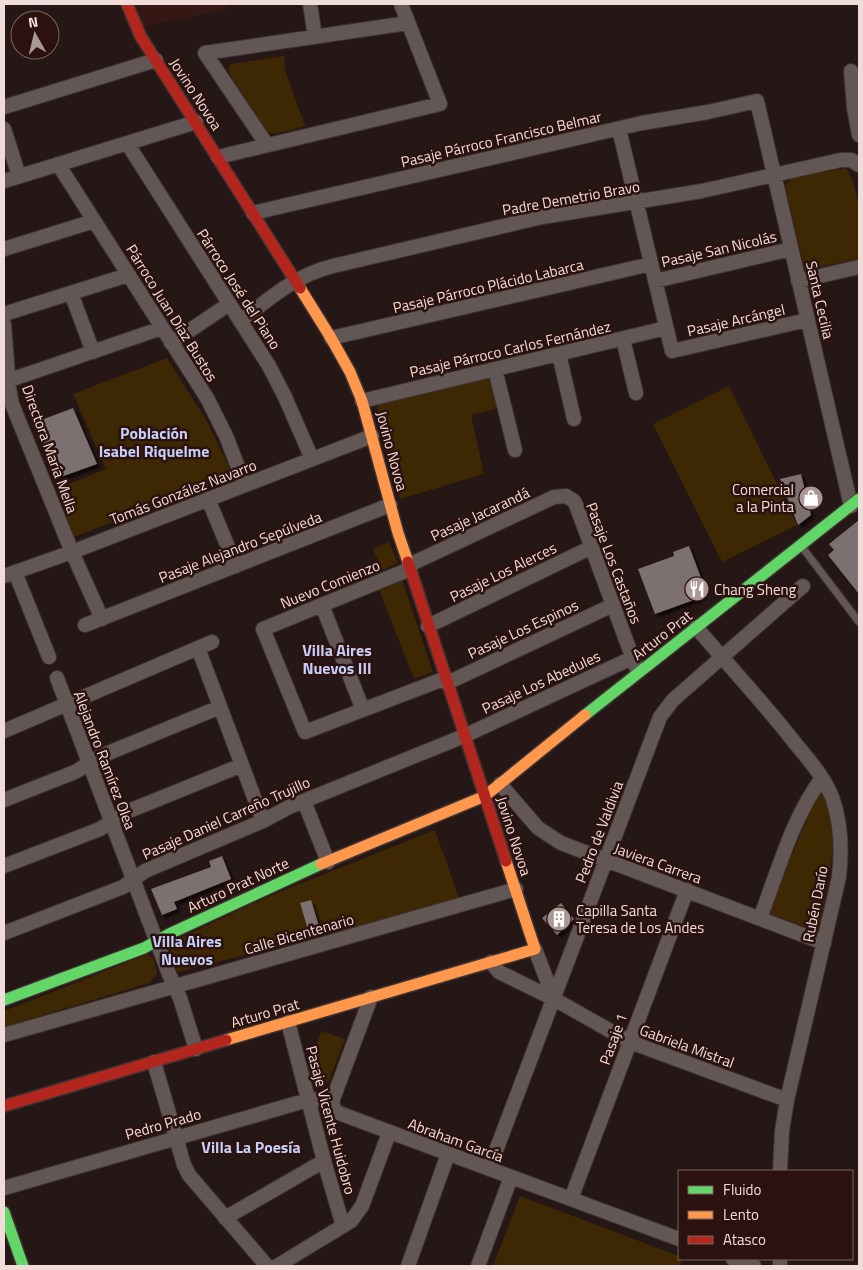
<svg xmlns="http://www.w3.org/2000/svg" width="863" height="1270" font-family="'Titillium Web',sans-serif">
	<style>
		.built { fill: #351813 }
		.green { fill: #3e2703 }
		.building { fill: #7c7070; filter: url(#shadow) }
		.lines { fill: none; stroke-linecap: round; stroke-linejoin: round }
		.lane-casing { stroke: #3e3332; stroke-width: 9 }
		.street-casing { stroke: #3e3332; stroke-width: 16 }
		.fast-casing { stroke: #3e3332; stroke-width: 14 }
		.slow-casing { stroke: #3e3332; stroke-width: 14 }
		.jam-casing { stroke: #3e3332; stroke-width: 14 }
		.lane { stroke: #625755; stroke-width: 7 }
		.street { stroke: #625755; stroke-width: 14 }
		.fast { stroke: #63d668; stroke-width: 11 }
		.slow { stroke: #ff974d; stroke-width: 11 }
		.jam { stroke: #b3261e; stroke-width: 11 }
		.labels { text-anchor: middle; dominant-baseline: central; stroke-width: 5; stroke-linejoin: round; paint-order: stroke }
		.street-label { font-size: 15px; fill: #f0ddda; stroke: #2c120e }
		.poi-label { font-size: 15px; fill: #f0ddda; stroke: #2c120e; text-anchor: start }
		.neighbourhood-label { font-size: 16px; font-weight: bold; fill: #c5cffa; stroke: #2c120e }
	</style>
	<defs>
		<filter id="shadow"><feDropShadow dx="3.5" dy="3.5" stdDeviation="1" flood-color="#0009"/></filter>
	</defs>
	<rect width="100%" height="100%" fill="#251715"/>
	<path class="built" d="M 136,4 L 227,4 L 227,10 L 143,26 Z"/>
	<path class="green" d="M 284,56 L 285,70 L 305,126 C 293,129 280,135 268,133 L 230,75 L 228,69 L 230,64 Z
		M 846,168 C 863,195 859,228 859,259 L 805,270 L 785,186 L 791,178 Z
		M 167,358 L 208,423 L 233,475 L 74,537 L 57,489 L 106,469 L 73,394 Z
		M 492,376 L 499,408 L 471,415 L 484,474 L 400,499 L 377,405 Z
		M 729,386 L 797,525 L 722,562 L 653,424 Z
		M 389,542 L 398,563 L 382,570 L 373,549 Z
		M 402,580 L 433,672 L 414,679 L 379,590 Z
		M 821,791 L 833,822 L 832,858 L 819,932 L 768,913 L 811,809 Z
		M 435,830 L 460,901 L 178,972 L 174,965 L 169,943 L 272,895 Z
		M 148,954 L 154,960 L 157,974 L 149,983 L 4,1027 L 4,1011 Z
		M 321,1031 L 345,1039 L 328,1083 L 305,1075 Z
		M 520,1196 L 679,1256 L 679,1259 L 682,1259 L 680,1266 L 493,1266 Z"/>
	<path class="building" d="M 73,408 L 97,464 L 55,479 L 36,422 Z
		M 801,474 L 811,515 L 798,525 L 780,479 Z
		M 859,520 L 859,594 L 828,555 L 834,550 L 829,544 Z
		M 689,546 L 704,586 L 702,597 L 655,614 L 638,569 L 674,556 L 673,552 Z
		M 222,856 L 231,879 L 174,902 L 177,909 L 162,915 L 151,889 L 211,867 L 209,861 Z
		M 311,900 L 320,930 L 309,933 L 300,903 Z
		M 561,903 L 574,919 L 557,935 L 542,918 Z"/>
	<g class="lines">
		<defs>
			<path id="lane" d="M 802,547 L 859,622"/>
			<path id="street" d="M 310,4 L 315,37
				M 851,71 L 854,108 L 859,135
				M 4,107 L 156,60
				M 4,129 L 19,176
				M 619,129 L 672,351 L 807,320
				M 127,143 L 269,366 L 285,397 L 312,459
				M 267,145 L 205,53 L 408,23
				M 218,157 L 440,104 L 401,4
				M 58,164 L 207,398 L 226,436 L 245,485
				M 4,181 L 196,122
				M 253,213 L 642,123 L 708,112 L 757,101 L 851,506
				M 4,249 L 94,221
				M 655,281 L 791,249
				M 798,281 L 859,267
				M 71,293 L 93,352
				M 4,314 L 128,275
				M 240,321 C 272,297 294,276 333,266 L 542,217 L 702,191 L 841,160 L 851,160 L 859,165
				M 4,324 L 9,388 L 12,404 L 72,552 L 102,619
				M 331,338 L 651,264
				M 623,339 L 636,393
				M 171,343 L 229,304
				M 559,354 L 574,419
				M 495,369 L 515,450
				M 4,382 L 162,328
				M 362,401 L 666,328
				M 208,499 L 236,566
				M 409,565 L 554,497 L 566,496 L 574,501 L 576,505 L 636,667
				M 410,569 L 263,629 L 305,732 L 446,678
				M 15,572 L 49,657
				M 4,576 L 72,552 L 372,436
				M 322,605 L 363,710
				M 85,625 L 390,505
				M 428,626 L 592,547
				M 696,627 C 729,666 764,703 795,743 C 809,760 824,777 832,797 C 841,822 842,851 839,877 L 787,1100 L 782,1131 L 780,1171
				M 198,648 L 263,821
				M 57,678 L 169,974 L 180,998 L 196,1049
				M 447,683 L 613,605
				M 4,731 L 212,642
				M 500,784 L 538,828 L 561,843 L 824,943
				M 4,800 L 75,772 L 101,756 L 220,707
				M 304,801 L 328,862
				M 4,866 L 100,829 L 124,813 L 242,765
				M 760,918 C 778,872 792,818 822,778
				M 4,933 L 123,887 L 145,871 L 263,821 L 289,807 L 464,736 L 632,658
				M 535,949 L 554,999
				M 491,962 L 499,972 L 554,999 L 630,1042 L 787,1100
				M 371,997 L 333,1099 L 332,1104 L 336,1112 L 679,1239
				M 288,1022 L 324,1161 L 343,1226
				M 4,1035 L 516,889
				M 154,1062 L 184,1165 L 189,1175 L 267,1266
				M 489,1169 L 660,717 L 673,700 L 803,586
				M 4,1188 L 308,1100 L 333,1099
				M 571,1199 L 687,890
				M 225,1218 L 324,1161
				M 733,1259 L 754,1266
				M 780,1259 L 780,1266
				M 277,1266 L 351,1221 L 362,1206 L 389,1133
				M 408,1266 L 448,1154
				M 478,1266 L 511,1177"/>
			<path id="fast" d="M 585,715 L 859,499
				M 4,1000 L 144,948 L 169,934 L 321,864
				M 4,1212 L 23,1266"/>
			<path id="slow" d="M 300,288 L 331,338 L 350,372 L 362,401 L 398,533 L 408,562
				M 321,864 L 485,796 L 585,715
				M 226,1040 L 535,949 L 506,861"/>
			<path id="jam" d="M 127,4 L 141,37 L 300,288
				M 408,562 L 506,861
				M 4,1106 L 226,1040"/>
		</defs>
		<use href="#lane" class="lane-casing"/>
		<use href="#street" class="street-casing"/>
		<use href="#fast" class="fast-casing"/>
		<use href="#slow" class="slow-casing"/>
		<use href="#jam" class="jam-casing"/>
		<use href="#lane" class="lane"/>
		<use href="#street" class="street"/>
		<use href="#fast" class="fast"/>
		<use href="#slow" class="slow"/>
		<use href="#jam" class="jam"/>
	</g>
	<defs>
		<symbol id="shop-disc" viewBox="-11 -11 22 22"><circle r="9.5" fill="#a99895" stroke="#2c120e"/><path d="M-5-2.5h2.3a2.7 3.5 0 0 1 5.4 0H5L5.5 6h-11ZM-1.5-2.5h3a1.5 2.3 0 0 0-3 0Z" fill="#fff"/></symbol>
		<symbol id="restaurant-disc" viewBox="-11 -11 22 22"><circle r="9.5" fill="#a99895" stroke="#2c120e"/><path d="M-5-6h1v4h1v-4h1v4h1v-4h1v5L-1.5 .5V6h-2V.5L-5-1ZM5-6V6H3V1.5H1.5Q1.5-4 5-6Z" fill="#fff"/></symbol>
		<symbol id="building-disc" viewBox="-11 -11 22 22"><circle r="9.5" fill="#a99895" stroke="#2c120e"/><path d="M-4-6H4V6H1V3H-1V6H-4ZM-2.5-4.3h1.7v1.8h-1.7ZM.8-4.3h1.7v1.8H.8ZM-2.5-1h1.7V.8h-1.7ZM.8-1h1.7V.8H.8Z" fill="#fff"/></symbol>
	</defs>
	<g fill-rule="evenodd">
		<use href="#shop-disc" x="797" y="484" width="28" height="28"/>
		<use href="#restaurant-disc" x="683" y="575" width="28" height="28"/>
		<use href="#building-disc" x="545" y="905" width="28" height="28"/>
	</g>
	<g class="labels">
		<g class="street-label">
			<text transform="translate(196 94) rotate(57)">Jovino Novoa</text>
			<text transform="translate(501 139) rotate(-13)">Pasaje Párroco Francisco Belmar</text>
			<text transform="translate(571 198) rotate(-10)">Padre Demetrio Bravo</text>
			<text transform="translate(719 249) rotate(-13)">Pasaje San Nicolás</text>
			<text transform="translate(488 286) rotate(-13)">Pasaje Párroco Plácido Labarca</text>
			<text transform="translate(239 289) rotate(57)">Párroco José del Piano</text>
			<text transform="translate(820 300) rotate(77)">Santa Cecilia</text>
			<text transform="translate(172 313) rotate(58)">Párroco Juan Díaz Bustos</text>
			<text transform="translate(736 320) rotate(-13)">Pasaje Arcángel</text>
			<text transform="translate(510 349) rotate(-13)">Pasaje Párroco Carlos Fernández</text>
			<text transform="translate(50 449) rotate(70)">Directora María Mella</text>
			<text transform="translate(392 451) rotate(75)">Jovino Novoa</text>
			<text transform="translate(183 492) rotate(-21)">Tomás González Navarro</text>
			<text transform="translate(480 514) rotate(-25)">Pasaje Jacarandá</text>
			<text transform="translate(240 547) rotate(-21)">Pasaje Alejandro Sepúlveda</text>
			<text transform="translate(614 563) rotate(69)">Pasaje Los Castaños</text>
			<text transform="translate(503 572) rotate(-26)">Pasaje Los Alerces</text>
			<text transform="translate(330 584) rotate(-22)">Nuevo Comienzo</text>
			<text transform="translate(523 629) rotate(-25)">Pasaje Los Espinos</text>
			<text transform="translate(662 635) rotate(-38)">Arturo Prat</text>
			<text transform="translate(541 682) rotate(-25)">Pasaje Los Abedules</text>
			<text transform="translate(105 760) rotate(69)">Alejandro Ramírez Olea</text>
			<text transform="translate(226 818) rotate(-24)">Pasaje Daniel Carreño Trujillo</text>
			<text transform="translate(599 832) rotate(-69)">Pedro de Valdivia</text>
			<text transform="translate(514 836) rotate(72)">Jovino Novoa</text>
			<text transform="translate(658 863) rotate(20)">Javiera Carrera</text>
			<text transform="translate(238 885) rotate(-25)">Arturo Prat Norte</text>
			<text transform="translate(815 904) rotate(-79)">Rubén Darío</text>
			<text transform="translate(299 934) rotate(-16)">Calle Bicentenario</text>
			<text transform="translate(265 1013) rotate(-16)">Arturo Prat</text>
			<text transform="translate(613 1039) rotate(-70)">Pasaje 1</text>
			<text transform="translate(687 1046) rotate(20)">Gabriela Mistral</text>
			<text transform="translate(331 1120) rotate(75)">Pasaje Vicente Huidobro</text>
			<text transform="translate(163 1124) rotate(-16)">Pedro Prado</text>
			<text transform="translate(456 1140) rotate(20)">Abraham García</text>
		</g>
		<g class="poi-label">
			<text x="794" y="489" text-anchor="end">Comercial<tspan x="794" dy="17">a la Pinta</tspan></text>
			<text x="714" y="589">Chang Sheng</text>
			<text x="576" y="910">Capilla Santa<tspan x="576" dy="17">Teresa de Los Andes</tspan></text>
		</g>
		<g class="neighbourhood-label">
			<text x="154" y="433">Población<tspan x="154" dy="18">Isabel Riquelme</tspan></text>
			<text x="337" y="650">Villa Aires<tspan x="337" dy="18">Nuevos III</tspan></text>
			<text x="187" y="941">Villa Aires<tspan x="187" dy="18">Nuevos</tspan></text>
			<text x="251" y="1147">Villa La Poesía</text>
		</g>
	</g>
	<rect width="863" height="1270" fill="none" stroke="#f0ddda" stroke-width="10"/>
	<rect x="678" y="1170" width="175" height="90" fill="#2c120e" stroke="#7a6360"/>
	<rect x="688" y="1186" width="25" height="8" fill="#63d668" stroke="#7a6360"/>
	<text x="723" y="1195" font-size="15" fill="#f0ddda">Fluido</text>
	<rect x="688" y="1211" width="25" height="8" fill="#ff974d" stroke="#7a6360"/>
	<text x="723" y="1220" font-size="15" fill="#f0ddda">Lento</text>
	<rect x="688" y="1236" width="25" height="8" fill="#b3261e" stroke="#7a6360"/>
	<text x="723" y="1245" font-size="15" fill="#f0ddda">Atasco</text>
	<g transform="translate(35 35) rotate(352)"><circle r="24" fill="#2c120e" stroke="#7a6360"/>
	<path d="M0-4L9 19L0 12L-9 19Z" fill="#a99895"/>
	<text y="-8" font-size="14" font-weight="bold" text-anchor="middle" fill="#f0ddda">N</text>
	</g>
</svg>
